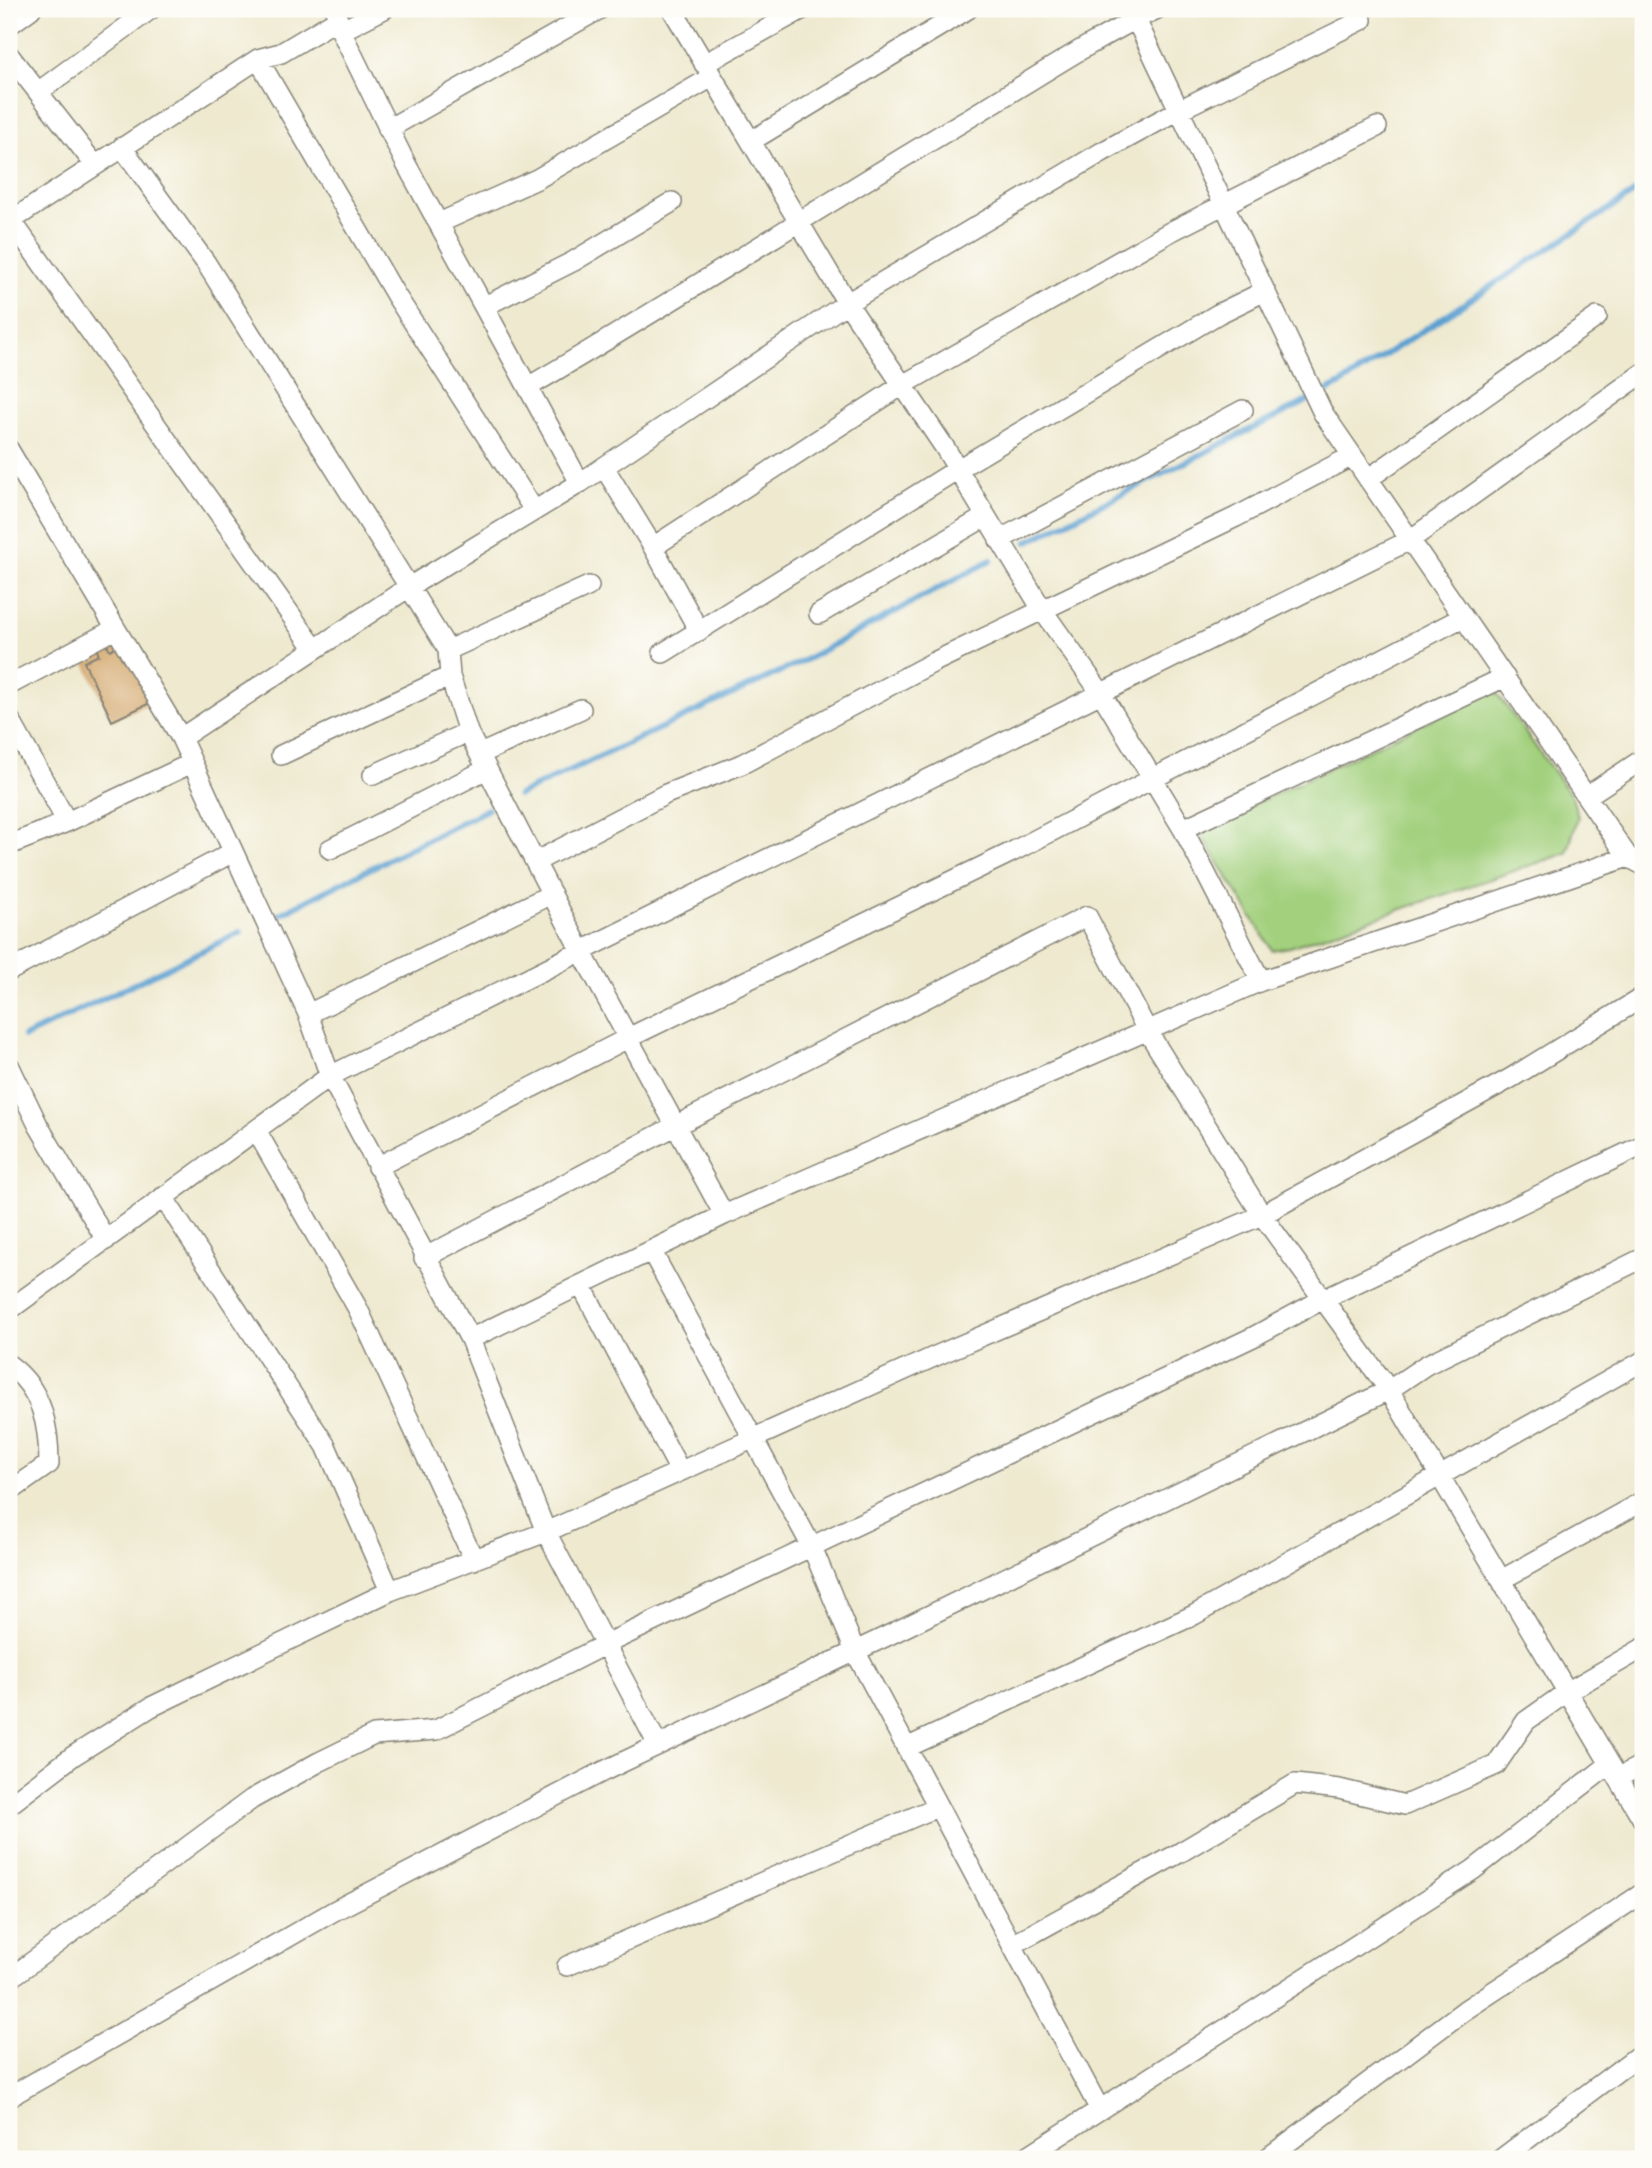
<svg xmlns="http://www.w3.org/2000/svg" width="1652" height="2168" font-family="'Sorts Mill Goudy',serif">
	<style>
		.green { fill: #a2d07d; stroke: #5f764c; stroke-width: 2 }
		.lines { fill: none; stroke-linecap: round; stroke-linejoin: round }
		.stream { stroke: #5ca0d1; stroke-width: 6 }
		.building { fill: #d4a970 }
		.minor-casing { stroke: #858276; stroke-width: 22 }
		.minor { stroke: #fff; stroke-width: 19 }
	</style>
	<rect width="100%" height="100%" fill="#fdfcf7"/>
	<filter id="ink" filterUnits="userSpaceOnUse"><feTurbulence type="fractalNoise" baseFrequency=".0143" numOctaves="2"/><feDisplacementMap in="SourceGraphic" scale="14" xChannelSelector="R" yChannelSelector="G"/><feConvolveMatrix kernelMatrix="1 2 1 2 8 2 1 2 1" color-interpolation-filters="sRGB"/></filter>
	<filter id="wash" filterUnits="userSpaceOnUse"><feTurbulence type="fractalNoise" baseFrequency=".00686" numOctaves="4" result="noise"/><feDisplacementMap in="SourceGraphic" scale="28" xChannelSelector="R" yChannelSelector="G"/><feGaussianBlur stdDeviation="1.57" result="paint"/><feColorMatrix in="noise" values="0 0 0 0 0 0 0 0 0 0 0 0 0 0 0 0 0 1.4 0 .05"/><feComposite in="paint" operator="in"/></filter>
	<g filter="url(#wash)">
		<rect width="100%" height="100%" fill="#eee9cf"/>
		<path class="green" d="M 1494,689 L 1572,797 L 1578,817 L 1567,853 L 1290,947 L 1272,950 L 1199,831 Z"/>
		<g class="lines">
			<path class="stream" d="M 1027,542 L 1341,384 L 1643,187
				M 518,795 L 805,660 L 991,560
				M 276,916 L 488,809
				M 24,1037 L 241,932"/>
		</g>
		<g id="blocks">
			<path class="building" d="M 106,643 L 110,650 L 122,643 L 150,703 L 112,721 L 84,662 L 99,655 L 96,648 Z"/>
		</g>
	</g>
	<g filter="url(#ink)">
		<use href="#blocks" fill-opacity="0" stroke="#858276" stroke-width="2"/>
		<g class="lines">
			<defs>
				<path id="minor" d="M 335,9 L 341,31 L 405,162 L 580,483
					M 672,9 L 847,303 L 945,448 L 1043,611 L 1101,693 L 1183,829 L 1261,981
					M 1131,9 L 1323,413 L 1628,857 L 1643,865
					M 9,25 L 31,9
					M 341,31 L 384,9
					M 9,55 L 95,165
					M 258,59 L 395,294 L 534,510
					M 704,64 L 803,9
					M 38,92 L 151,9
					M 388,129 L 600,9
					M 753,140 L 968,9
					M 122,147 L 206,263 L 409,587 L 580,483 L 847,303 L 1102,152 L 1179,110 L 1362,20
					M 11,220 L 315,649
					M 9,222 L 258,59 L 281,53 L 338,19
					M 439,223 L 537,179 L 712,77
					M 485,306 L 574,261 L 672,202
					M 528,387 C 675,301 818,208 964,121 C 1028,83 1089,41 1157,9
					M 9,450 L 181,738 L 308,1014 L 330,1076 L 470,1339 L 546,1532 L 658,1745
					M 604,467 L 653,547 L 699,631
					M 1368,479 L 1597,317
					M 999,540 L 1243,410
					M 653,547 L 901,386 L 1170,232 L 1377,127
					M 819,614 L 985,517
					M 448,650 L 589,586
					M 663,653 L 958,469 L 1218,314 L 1265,291
					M 9,685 L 115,629
					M 9,718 L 67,822
					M 181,738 L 409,587 L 448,650 L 450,676 L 468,732 L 581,951 L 724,1215
					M 480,754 L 581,709
					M 281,755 L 450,676
					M 373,775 L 468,732
					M 1587,796 L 1643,759
					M 1183,829 L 1505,677
					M 9,845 L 67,822 L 192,763
					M 330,849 L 487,769
					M 535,862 L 666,794 L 742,764 L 934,662 L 1236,517 L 1352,456
					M 9,971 L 233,852
					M 308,1014 L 552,894
					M 9,1065 L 38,1125 L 106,1240
					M 256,1130 L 358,1309 L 474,1560
					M 377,1167 L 628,1038 L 1010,853 L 1463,617
					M 163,1197 L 326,1446 L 390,1591
					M 652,1252 L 812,1547 L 855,1651 L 1099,2108
					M 424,1258 L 675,1126 L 1087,916 L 1148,1032 L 1262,1215 L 1389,1390 L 1643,1820
					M 582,1287 L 680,1471
					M 9,1310 L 330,1076 L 1410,540 L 1643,373
					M 470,1339 L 724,1215 L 1261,981 L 1628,857
					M 9,1365 C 42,1389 49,1425 49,1464 L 9,1492
					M 1501,1580 L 1643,1501
					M 906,1748 L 1194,1615 L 1643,1361
					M 1618,1778 L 1643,1764
					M 9,1805 L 73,1756 L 151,1707 L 390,1591 L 546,1532 L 938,1355 L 1262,1215 L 1511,1078 L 1643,997
					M 1012,1945 L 1181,1852 L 1295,1784 L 1339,1789 L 1405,1805 L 1496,1765 L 1526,1721 L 1567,1692 L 1643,1648
					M 567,1966 L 937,1807
					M 9,1979 L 252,1799 L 319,1762 L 374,1735 L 436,1730 L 604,1645 L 1253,1337 L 1323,1299 L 1643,1145
					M 9,2097 L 334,1911 L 604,1771 L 887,1636 L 1389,1390 L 1426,1365 L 1643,1258
					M 1023,2159 L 1473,1870 L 1610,1764
					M 1266,2159 L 1465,2010 L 1643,1893
					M 1501,2159 L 1643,2052"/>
			</defs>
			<use href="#minor" class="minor-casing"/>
			<use href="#minor" class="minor"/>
		</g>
	</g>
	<rect width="1652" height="2168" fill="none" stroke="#fdfcf7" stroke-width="35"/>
</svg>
